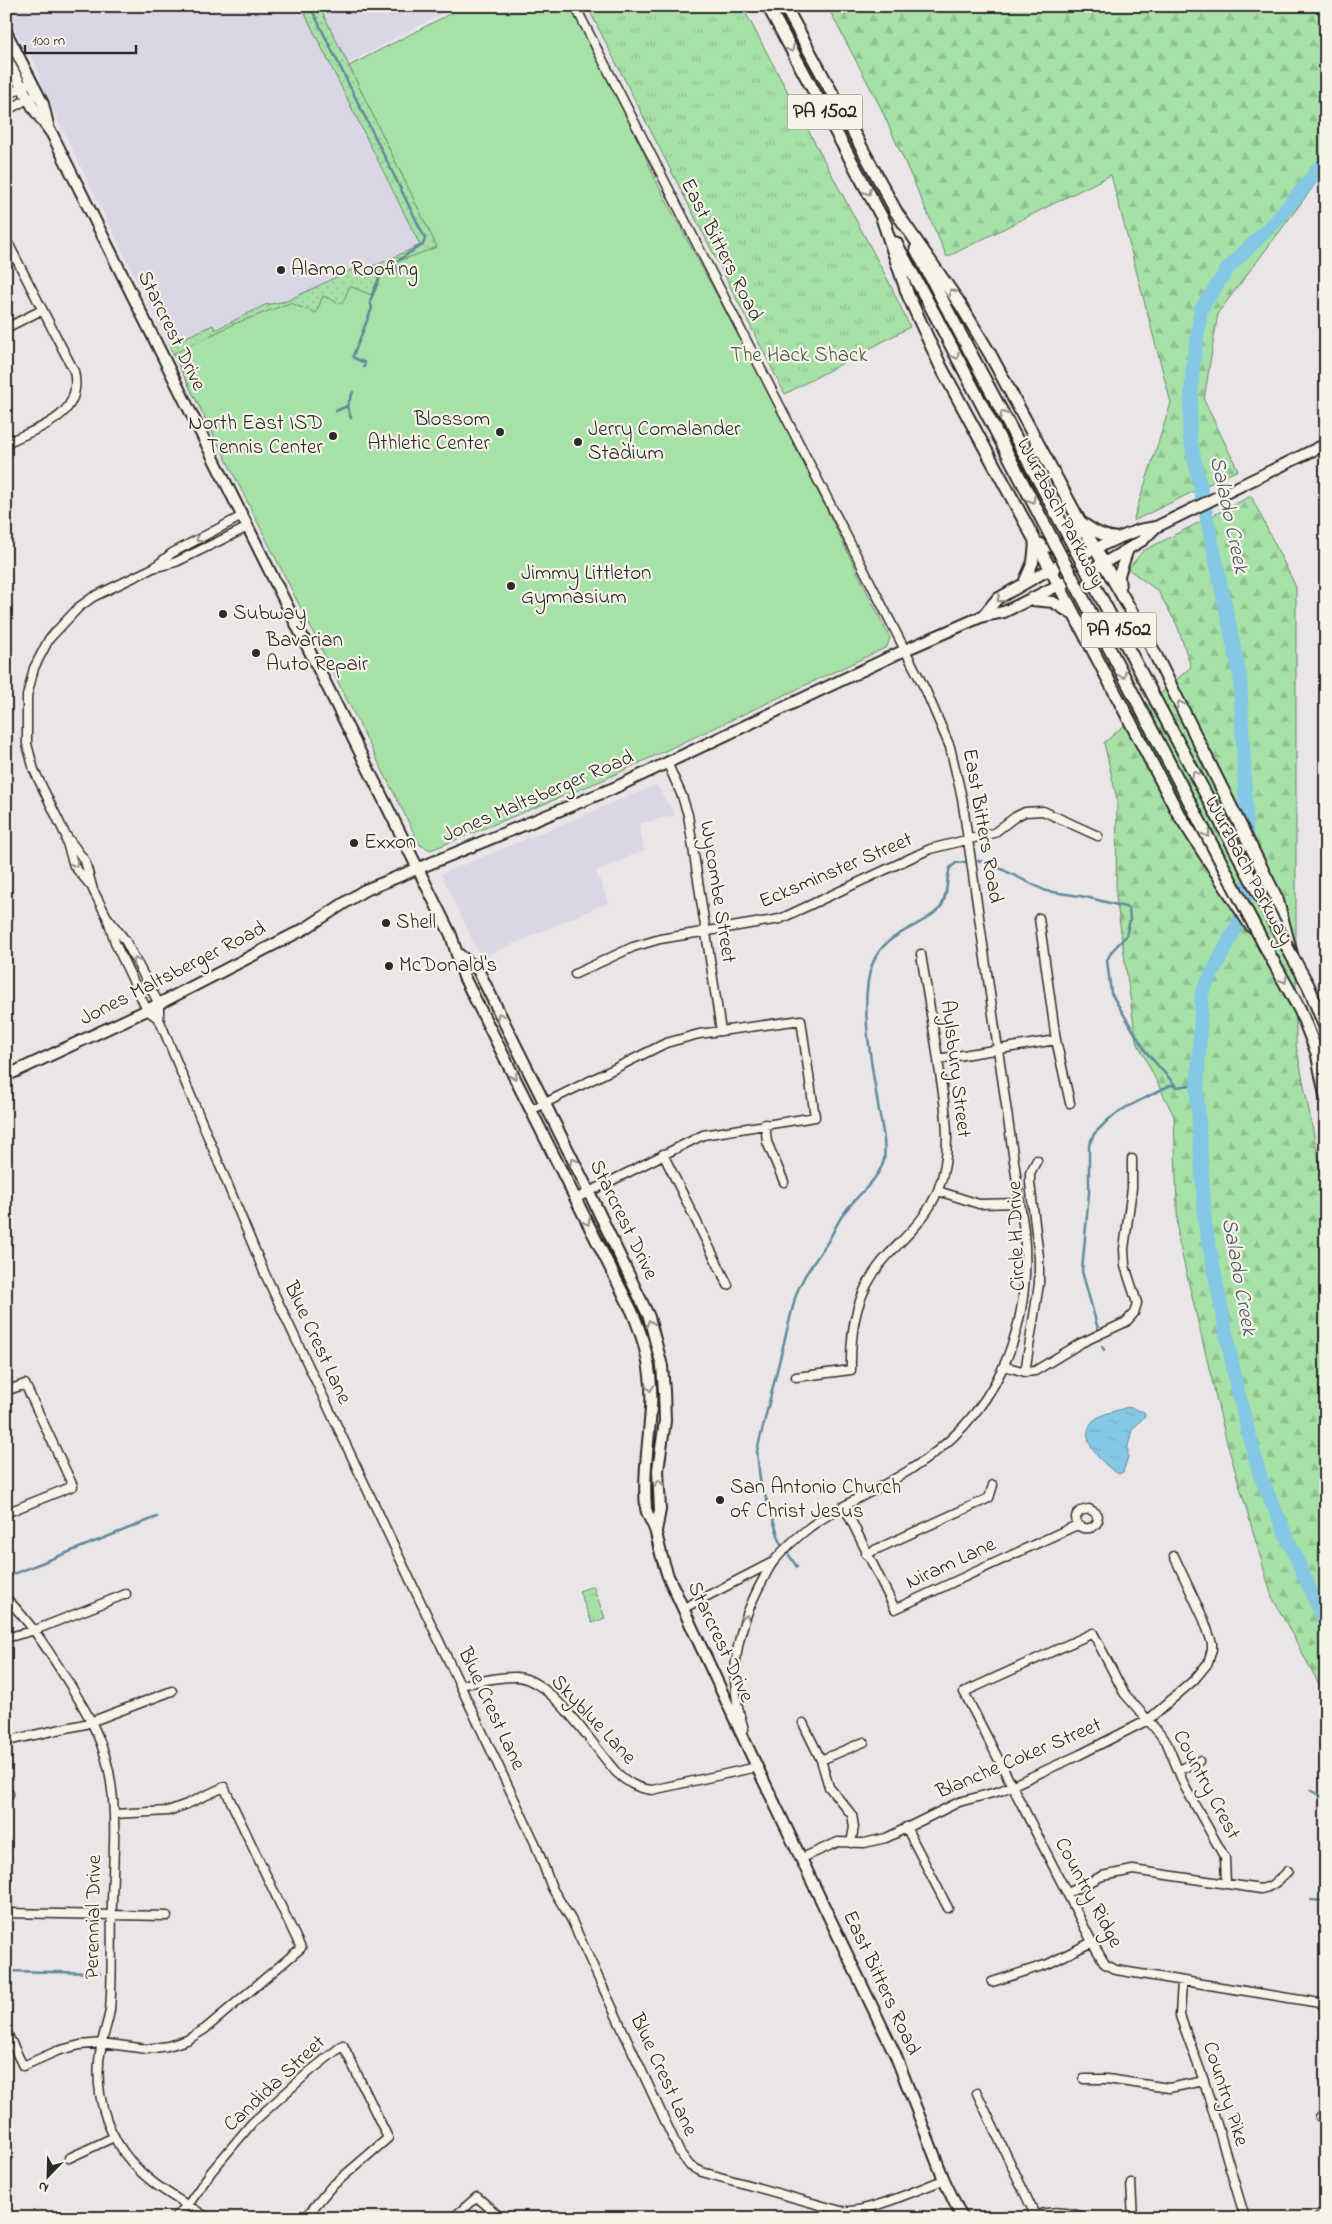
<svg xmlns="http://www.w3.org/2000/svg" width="1332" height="2224" font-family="'Indie Flower',sans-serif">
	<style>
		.built { fill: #dad6e5 }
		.grass { fill: url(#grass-dots); stroke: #688669 }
		.forest { fill: url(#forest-firs); stroke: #688669 }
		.park { fill: url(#park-tufts); stroke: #688669 }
		.pitch { fill: #a6e1a7; stroke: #688669 }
		.water { fill: url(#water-ripples); stroke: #60899b }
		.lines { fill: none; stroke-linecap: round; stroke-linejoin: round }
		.stream { stroke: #60899b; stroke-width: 2.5 }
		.river { stroke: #84c8e5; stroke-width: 14 }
		.minor-casing { stroke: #2b2b2b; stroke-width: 11 }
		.major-casing { stroke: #2b2b2b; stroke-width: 14 }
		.highway-casing { stroke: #2b2b2b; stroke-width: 15 }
		.minor { stroke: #f7f3e8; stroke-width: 8 }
		.major { stroke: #f7f3e8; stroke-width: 10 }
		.highway { stroke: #f7f3e8; stroke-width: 11 }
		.highway-bridge-casing { stroke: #2b2b2b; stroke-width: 15; stroke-linecap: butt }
		.highway-bridge { stroke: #f7f3e8; stroke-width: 11 }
		.oneway { stroke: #918f8a }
		.poi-dot { fill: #2b2b2b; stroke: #f7f3e8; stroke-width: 2 }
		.labels { text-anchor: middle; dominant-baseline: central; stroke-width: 4.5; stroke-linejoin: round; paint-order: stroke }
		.shield { fill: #f7f3e8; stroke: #686764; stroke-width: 1 }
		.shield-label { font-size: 20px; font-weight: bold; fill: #2b2b2b }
		.street-label { font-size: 21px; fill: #2b2b2b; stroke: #f7f3e8 }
		.poi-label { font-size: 21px; fill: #2b2b2b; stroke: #f7f3e8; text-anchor: start }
		.park-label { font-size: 21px; fill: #4a584a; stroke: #f7f3e8 }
		.water-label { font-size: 22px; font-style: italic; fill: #465a63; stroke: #f7f3e8 }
	</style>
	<defs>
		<pattern id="grass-dots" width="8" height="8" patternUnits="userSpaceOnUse" patternTransform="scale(1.25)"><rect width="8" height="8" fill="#a6e1a7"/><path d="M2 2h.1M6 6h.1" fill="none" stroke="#8fc190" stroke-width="1.8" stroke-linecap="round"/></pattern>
		<pattern id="forest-firs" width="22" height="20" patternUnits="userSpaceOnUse" patternTransform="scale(1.25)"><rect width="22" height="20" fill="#a6e1a7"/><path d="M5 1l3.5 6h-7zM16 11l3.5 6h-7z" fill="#8fc190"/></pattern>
		<pattern id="park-tufts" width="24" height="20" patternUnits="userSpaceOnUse" patternTransform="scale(1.25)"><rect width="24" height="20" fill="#a6e1a7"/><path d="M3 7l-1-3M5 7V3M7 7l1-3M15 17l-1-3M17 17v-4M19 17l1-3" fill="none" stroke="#8fc190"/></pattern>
		<pattern id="water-ripples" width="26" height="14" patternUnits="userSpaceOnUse" patternTransform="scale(1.25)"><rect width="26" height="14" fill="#84c8e5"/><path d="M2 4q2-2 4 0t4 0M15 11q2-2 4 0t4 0" fill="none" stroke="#72acc5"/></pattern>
	</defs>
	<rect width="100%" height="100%" fill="#eae6e7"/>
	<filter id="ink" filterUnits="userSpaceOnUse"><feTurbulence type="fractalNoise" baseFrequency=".02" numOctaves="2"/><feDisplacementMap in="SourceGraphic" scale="10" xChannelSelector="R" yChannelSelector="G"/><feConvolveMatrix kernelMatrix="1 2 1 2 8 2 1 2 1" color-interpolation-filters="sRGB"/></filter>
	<g filter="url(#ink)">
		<path class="built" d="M 6,6 L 456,6 L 334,71 L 420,245 L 377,265 L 359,266 L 287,301 L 265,305 L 171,350 L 45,94 L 35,63 L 6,15 Z
			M 656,785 L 675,815 L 639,824 L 644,850 L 596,872 L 609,902 L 481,958 L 441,874 Z"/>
		<path class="grass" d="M 301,6 L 319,6 L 436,239 L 442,246 L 383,267 L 371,296 L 316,314 L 221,448 L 219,446 L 171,350 L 171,344 L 213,325 L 215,330 L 265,305 L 287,301 L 359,266 L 377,265 L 420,245 Z"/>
		<path class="forest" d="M 827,6 L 1326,6 L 1326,170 L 1218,313 L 1204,400 L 1238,470 L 1133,521 L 1171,403 L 1111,175 L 947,257 L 880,106 Z
			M 1251,496 L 1296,587 L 1296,1045 L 1326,1196 L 1326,1697 L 1272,1597 L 1226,1439 L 1178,1238 L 1174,1116 L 1136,1040 L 1116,896 L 1117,799 L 1104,743 L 1191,667 L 1177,625 L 1158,591 L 1128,569 L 1143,551 Z"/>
		<path class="park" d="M 587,6 L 742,6 L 889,282 L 910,327 L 785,394 Z
			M 593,1586 L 605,1618 L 592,1623 L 579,1591 Z"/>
		<path class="pitch" d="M 465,6 L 570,6 L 632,127 L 658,185 L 769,393 L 890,638 L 887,647 L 603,780 L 431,850 L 420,845 L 173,354 L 234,324 L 290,303 L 316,313 L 323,296 L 342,304 L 350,286 L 371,295 L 383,267 L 437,247 L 349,66 Z"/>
		<path class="water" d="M 1128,1407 L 1144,1412 L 1145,1416 L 1132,1430 L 1128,1446 L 1128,1457 L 1123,1472 L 1119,1474 C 1105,1467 1080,1443 1090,1425 C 1095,1414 1117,1411 1128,1407 Z"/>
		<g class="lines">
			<path class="stream" d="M 310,6 L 425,238 L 423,245 C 409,251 399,262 384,268 L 370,301 L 372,308 L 353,356 L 354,358 L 365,363 L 364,367
				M 395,264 L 400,274
				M 336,411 L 347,406
				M 351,418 L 347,406 L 353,392
				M 978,861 L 989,863 L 1046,891 L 1086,897 L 1129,908 L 1130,920 L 1126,936 L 1112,951 L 1107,960 L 1111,993 L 1146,1052 L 1177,1087
				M 1098,1329 L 1082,1271 L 1089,1193 L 1089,1145 L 1094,1134 L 1109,1119 L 1125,1108 L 1171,1085 L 1177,1087 L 1197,1084
				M 1102,1346 L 1104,1350
				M 781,1544 L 760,1480 L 757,1451 L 795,1298 C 801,1278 813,1264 825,1246 C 832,1236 836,1224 844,1213 C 854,1198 881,1178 884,1159 C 886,1143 882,1127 879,1111 C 873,1071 858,1003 872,965 C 884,931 919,930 940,908 C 948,898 946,879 950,868 L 956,863 L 965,862
				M 789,1555 L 797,1567
				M 6,1577 L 157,1517
				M 1324,1623 L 1326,1628
				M 1310,1790 L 1326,1799
				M 1311,1900 L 1326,1901
				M 6,1971 L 100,1973"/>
			<path class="river" d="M 1239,922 L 1249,884 L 1240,676 L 1189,433 L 1193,365 L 1201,309 L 1228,268 L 1277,220 L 1326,160
				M 1235,929 L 1202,993 L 1197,1092 L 1205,1224 L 1237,1388 L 1260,1476 L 1326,1625"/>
			<defs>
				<path id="minor" d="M 575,6 L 926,691 L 950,747 L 962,798 L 1024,1231 C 1033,1331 996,1418 908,1471 C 876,1491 840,1505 810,1527 C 797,1537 784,1549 774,1561 C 768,1568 764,1579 759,1587 C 736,1632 727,1681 744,1729
					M 6,96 L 26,85
					M 6,111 L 33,96
					M 6,239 L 74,371 C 84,417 39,427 6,443
					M 6,328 L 42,310
					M 157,565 L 172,553 L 242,516
					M 667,762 L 682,796 L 688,815 L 721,1031
					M 66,840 L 74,866 L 91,886
					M 107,917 L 125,940 L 159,1004 L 159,1019 L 264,1272 L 535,1843 L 552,1888 L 571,1919 L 680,2153 L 690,2166 L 702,2172 L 841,2211 C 866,2214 918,2189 944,2180
					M 1039,918 L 1056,1040 L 1070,1103
					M 575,974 L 633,947 L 660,939 L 780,919 L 930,849 L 994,833 L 1015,817 L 1025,812 L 1043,811 L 1098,836
					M 159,1019 L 147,1010 L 116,945 L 107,917 L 93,890 L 85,861 L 65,834 L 34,770 L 27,744 L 27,696 L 34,668 L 49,639 L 79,607 L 93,597 L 153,568 L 176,562 L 248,527
					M 938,1059 L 1056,1040
					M 531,1110 L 666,1043 L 699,1034 L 801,1020 L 815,1117 L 703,1135 L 575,1199
					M 765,1124 L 767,1142 L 784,1182
					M 663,1154 L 728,1285
					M 938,1191 L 979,1204 L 1020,1203
					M 1004,1366 L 1025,1372 L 1035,1371 L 1081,1343 L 1126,1322 L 1134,1313 L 1137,1303 L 1125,1266 L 1124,1249 L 1132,1188 L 1132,1159
					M 1025,1372 L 1039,1284 L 1039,1257 L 1030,1183 L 1030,1173 L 1037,1160
					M 796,1377 L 851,1370 C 850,1327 857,1288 888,1255 C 908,1234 927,1218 938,1190 C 954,1149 945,1108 939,1067 C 934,1029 927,992 921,954
					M 6,1391 L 25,1384 L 73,1486 L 6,1513
					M 844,1506 L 895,1609 L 1077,1525 C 1085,1530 1093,1530 1098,1521 L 1096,1513 L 1089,1509 L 1080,1511 L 1076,1517 L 1077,1525
					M 866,1554 L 989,1498 L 993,1485
					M 6,1598 C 31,1623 48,1650 67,1680 C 87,1712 106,1744 111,1783 C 117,1821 113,1862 112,1900 C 111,1937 113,1974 110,2010 C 108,2022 104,2032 102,2043 C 94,2077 100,2113 117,2142 C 138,2179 174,2197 209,2218
					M 684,1608 L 773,1562
					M 6,1638 L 35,1630 L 126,1594
					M 460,1685 C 478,1682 498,1676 517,1677 C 552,1679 594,1748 617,1773 C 628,1783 637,1788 652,1790 L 757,1767 L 756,1764
					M 803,1723 L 821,1760 L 829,1787 L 852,1815 L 854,1827 L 851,1843
					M 6,1741 L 85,1724 L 172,1691
					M 821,1760 L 864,1742
					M 1179,1770 L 1199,1761
					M 6,1789 L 9,1794
					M 906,1827 L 948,1908
					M 802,1858 L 838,1842 L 864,1843 L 886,1838 L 959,1802 L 1000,1791 L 1079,1755 L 1148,1720 L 1194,1680 L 1208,1663 L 1212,1649 L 1212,1643 L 1204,1620 L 1174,1556
					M 1226,1884 L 1225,1858 L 1185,1787 L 1166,1741 L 1124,1693 L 1093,1633 L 964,1692 L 1092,1942 L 1105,1964 L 1116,1970 L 1326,2004
					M 1068,1893 L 1102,1876 L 1133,1870 L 1261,1889 C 1273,1887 1280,1879 1288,1871
					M 6,1913 L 167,1916
					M 1182,1981 L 1180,2016 L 1204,2081 L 1245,2218
					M 992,1982 L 1048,1964 L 1092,1942
					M 6,2031 L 23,2066 L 57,2051 L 80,2045 L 102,2043 L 147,2049 L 168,2046 L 187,2040 L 205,2029 L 301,1948 L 224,1787 L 187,1804 L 168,1811 L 114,1814
					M 1084,2079 L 1107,2079 L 1169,2088 L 1204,2081
					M 977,2093 L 1035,2215
					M 1320,2117 L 1326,2117
					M 69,2158 L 114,2137
					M 1131,2183 L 1133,2218
					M 174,2218 L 188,2205 L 211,2172 L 252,2123 L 309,2072 L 343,2045 L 388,2138 L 331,2187 L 305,2218
					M 453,2218 L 477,2197 L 501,2218
					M 1029,2218 C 1046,2210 1069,2211 1086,2218
					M 1318,2218 L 1326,2217"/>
				<path id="major" d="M 6,32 L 43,104 L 48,125
					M 6,58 L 34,109 L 52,134 L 451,935 L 464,977 L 632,1311 C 645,1341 653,1376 651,1408 C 649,1441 643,1474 646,1508 C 647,1516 654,1524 656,1533 C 659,1548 663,1562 668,1576 L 757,1767 L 895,2054 L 944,2180 L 962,2218
					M 1081,522 C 1092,530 1103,537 1117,538
					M 1024,583 L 1033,562 L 1035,543
					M 1120,591 L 1119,575 L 1128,549
					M 1032,600 L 1053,602 L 1074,615
					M 983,616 L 997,599 L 1043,573 L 1118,538 L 1139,530 L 1156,527 L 1326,444
					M 457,953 L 478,970 L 589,1192 L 649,1317 L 662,1366 L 664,1391 L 665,1421 L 658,1470 L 660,1510 L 656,1531
					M 6,1076 L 147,1010 L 306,928 L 363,891 L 614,788 L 905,650 L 983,616 L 1004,612 L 1104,563 L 1143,540 L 1156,527"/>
				<path id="highway" d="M 768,6 L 886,225
					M 785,6 L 898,215
					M 894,209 L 960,304 L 990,354 L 1080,522 L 1150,644 L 1277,899 L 1292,956 L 1308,985 L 1326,1029
					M 882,218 L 908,295 L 941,367 L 1051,570 L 1178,813 L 1251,926
					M 896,243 L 934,313
					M 916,249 L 945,305
					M 1035,543 C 1054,550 1079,546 1080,522
					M 1263,943 L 1300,1010 L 1317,1053 L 1326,1098"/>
			</defs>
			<use href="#minor" class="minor-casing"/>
			<use href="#major" class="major-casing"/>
			<use href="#highway" class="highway-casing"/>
			<use href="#minor" class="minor"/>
			<use href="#major" class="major"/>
			<use href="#highway" class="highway"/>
			<defs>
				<path id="highway-bridge" d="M 945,305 L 1292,956
					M 934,313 L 1267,950"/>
			</defs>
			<use href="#highway-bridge" class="highway-bridge-casing"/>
			<use href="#highway-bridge" class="highway-bridge"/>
		</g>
		<defs><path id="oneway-chevron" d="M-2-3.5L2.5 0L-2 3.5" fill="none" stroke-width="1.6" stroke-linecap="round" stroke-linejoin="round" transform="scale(1.25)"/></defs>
		<g class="oneway">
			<use href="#oneway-chevron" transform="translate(791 49) rotate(62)"/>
			<use href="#oneway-chevron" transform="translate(868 192) rotate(62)"/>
			<use href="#oneway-chevron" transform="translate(952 292) rotate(-123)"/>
			<use href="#oneway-chevron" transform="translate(956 356) rotate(62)"/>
			<use href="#oneway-chevron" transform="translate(1003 414) rotate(-118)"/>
			<use href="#oneway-chevron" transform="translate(1032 500) rotate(62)"/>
			<use href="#oneway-chevron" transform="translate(199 539) rotate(153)"/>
			<use href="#oneway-chevron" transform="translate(1000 599) rotate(143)"/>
			<use href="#oneway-chevron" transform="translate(1123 675) rotate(62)"/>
			<use href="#oneway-chevron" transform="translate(1180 704) rotate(-116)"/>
			<use href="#oneway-chevron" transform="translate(1195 774) rotate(-118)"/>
			<use href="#oneway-chevron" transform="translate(1207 834) rotate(62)"/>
			<use href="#oneway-chevron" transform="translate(75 864) rotate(63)"/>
			<use href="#oneway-chevron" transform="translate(136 961) rotate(-118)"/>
			<use href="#oneway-chevron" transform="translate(1284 980) rotate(61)"/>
			<use href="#oneway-chevron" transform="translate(500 1016) rotate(-116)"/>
			<use href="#oneway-chevron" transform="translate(514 1076) rotate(63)"/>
			<use href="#oneway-chevron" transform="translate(573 1161) rotate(-117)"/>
			<use href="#oneway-chevron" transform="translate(587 1222) rotate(63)"/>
			<use href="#oneway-chevron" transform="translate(650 1323) rotate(-107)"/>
			<use href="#oneway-chevron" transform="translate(650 1388) rotate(86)"/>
			<use href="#oneway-chevron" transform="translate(659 1483) rotate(-93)"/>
			<use href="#oneway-chevron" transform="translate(746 1618) rotate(-72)"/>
		</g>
	</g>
	<g class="poi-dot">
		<circle cx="281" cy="270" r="5"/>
		<circle cx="500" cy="432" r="5"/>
		<circle cx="333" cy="436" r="5"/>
		<circle cx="578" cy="442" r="5"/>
		<circle cx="511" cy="586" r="5"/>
		<circle cx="223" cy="614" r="5"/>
		<circle cx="256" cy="653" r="5"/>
		<circle cx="354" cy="843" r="5"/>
		<circle cx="386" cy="923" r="5"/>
		<circle cx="389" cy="966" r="5"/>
		<circle cx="720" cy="1500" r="5"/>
	</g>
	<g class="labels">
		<g class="shield">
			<rect x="787.5" y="94.5" width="75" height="35" rx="4"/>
			<rect x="1081.5" y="612.5" width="75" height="35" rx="4"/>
		</g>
		<g class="shield-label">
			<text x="825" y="112">PA 1502</text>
			<text x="1119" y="630">PA 1502</text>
		</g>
		<g class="street-label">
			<text transform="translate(721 250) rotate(63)">East Bitters Road</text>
			<text transform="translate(171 331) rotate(64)">Starcrest Drive</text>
			<text transform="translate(1060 513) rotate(62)">Wurzbach Parkway</text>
			<text transform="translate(538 797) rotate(-23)">Jones Maltsberger Road</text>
			<text transform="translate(982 826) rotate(80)">East Bitters Road</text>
			<text transform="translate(836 871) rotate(-23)">Ecksminster Street</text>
			<text transform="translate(1248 871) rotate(62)">Wurzbach Parkway</text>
			<text transform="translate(717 892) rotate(81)">Wycombe Street</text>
			<text transform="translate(173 974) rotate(-27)">Jones Maltsberger Road</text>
			<text transform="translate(955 1069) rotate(83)">Aylsbury Street</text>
			<text transform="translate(623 1220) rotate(64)">Starcrest Drive</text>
			<text transform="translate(1017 1236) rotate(-92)">Circle H Drive</text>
			<text transform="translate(317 1343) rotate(65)">Blue Crest Lane</text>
			<text transform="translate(951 1564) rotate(-25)">Niram Lane</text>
			<text transform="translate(720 1642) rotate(65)">Starcrest Drive</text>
			<text transform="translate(491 1709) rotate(65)">Blue Crest Lane</text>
			<text transform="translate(593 1720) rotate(47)">Skyblue Lane</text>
			<text transform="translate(1019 1759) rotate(-23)">Blanche Coker Street</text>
			<text transform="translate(1206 1785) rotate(62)">Country Crest</text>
			<text transform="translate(1088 1893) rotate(62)">Country Ridge</text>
			<text transform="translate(94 1917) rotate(-89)">Perennial Drive</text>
			<text transform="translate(881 1983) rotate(65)">East Bitters Road</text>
			<text transform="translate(663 2075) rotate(65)">Blue Crest Lane</text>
			<text transform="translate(275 2084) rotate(-43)">Candida Street</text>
			<text transform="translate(1225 2094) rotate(72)">Country Pike</text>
		</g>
		<g class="poi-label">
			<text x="291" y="270">Alamo Roofing</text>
			<text x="490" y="420" text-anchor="end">Blossom<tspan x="490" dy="24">Athletic Center</tspan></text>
			<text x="323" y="424" text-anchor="end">North East ISD<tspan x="323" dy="24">Tennis Center</tspan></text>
			<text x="588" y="430">Jerry Comalander<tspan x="588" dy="24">Stadium</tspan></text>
			<text x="521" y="574">Jimmy Littleton<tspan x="521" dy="24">Gymnasium</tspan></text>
			<text x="233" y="614">Subway</text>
			<text x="266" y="641">Bavarian<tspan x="266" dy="24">Auto Repair</tspan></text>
			<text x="364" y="843">Exxon</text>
			<text x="396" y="923">Shell</text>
			<text x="399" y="966">McDonald's</text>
			<text x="730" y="1488">San Antonio Church<tspan x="730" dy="24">of Christ Jesus</tspan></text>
		</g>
		<g class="park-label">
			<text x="799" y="356">The Hack Shack</text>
		</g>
		<g class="water-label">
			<text transform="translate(1228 515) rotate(78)">Salado Creek</text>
			<text transform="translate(1238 1277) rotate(80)">Salado Creek</text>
		</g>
	</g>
	<rect width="1332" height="2224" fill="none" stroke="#f7f3e8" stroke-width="25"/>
	<rect x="12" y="12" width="1307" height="2199" fill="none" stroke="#2b2b2b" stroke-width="2" filter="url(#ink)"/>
	<g transform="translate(48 2176) rotate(203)" stroke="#f7f3e8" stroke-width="4" paint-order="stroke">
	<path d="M0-4L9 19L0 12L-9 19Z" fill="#2b2b2b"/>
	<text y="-8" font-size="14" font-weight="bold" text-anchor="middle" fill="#2b2b2b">N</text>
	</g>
	<path d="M25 45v8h111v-8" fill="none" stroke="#2b2b2b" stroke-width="2.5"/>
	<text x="32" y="45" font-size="15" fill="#2b2b2b" stroke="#f7f3e8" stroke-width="4" paint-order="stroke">100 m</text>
</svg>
